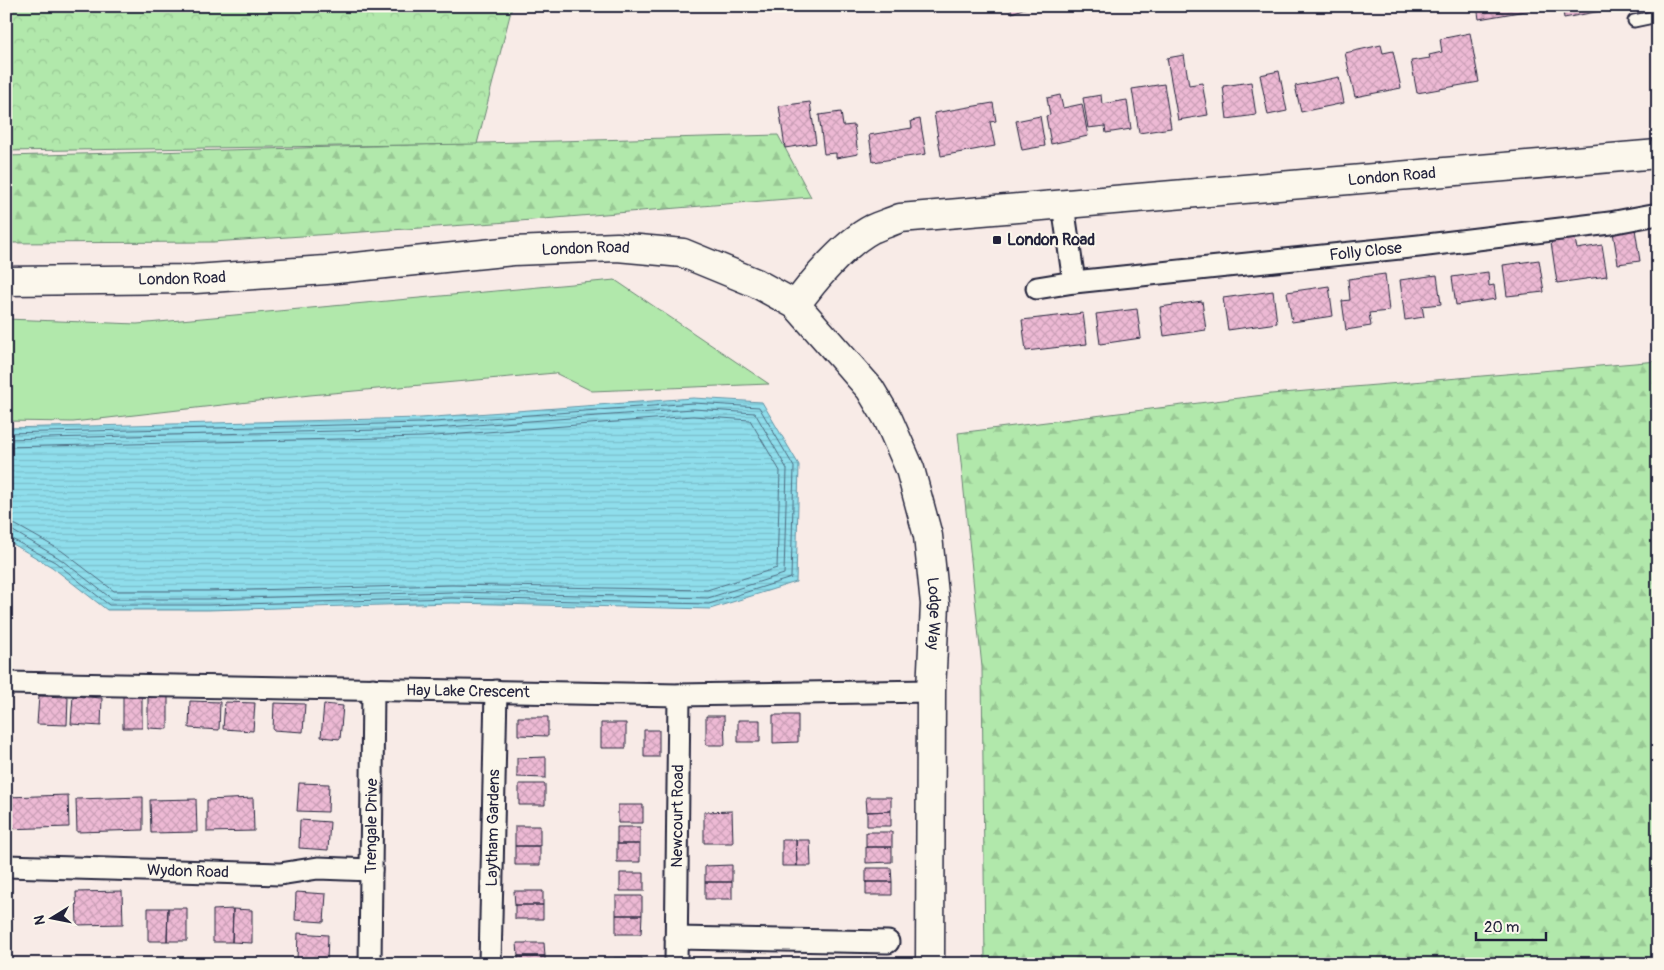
<svg xmlns="http://www.w3.org/2000/svg" width="1664" height="970" font-family="Pangolin,sans-serif">
	<style>
		.green { fill: #b1e8ab; stroke: #6a8573 }
		.forest { fill: url(#forest-firs); stroke: #6a8573 }
		.park { fill: url(#park-crowns); stroke: #6a8573 }
		.water { fill: url(#water-rules); stroke: #6393a5 }
		.lines { fill: none; stroke-linecap: round; stroke-linejoin: round }
		.shore { stroke: #4e6d82; stroke-width: 1 }
		.building { fill: url(#building-cross-hatch); stroke: #22223b }
		.service-casing { stroke: #22223b; stroke-width: 15 }
		.minor-casing { stroke: #22223b; stroke-width: 25 }
		.secondary-casing { stroke: #22223b; stroke-width: 31 }
		.primary-casing { stroke: #22223b; stroke-width: 31 }
		.service { stroke: #fbf7ec; stroke-width: 11 }
		.minor { stroke: #fbf7ec; stroke-width: 21 }
		.secondary { stroke: #fbf7ec; stroke-width: 28 }
		.primary { stroke: #fbf7ec; stroke-width: 28 }
		.poi-dot { fill: #22223b; stroke: #fbf7ec; stroke-width: 2 }
		.labels { text-anchor: middle; dominant-baseline: central; stroke-width: 4; stroke-linejoin: round; paint-order: stroke }
		.street-label { font-size: 16px; fill: #22223b; stroke: #fbf7ec }
		.poi-label { font-size: 16px; font-weight: bold; fill: #22223b; stroke: #fbf7ec; text-anchor: start }
	</style>
	<defs>
		<pattern id="forest-firs" width="22" height="20" patternUnits="userSpaceOnUse" patternTransform="scale(1.25)"><rect width="22" height="20" fill="#b1e8ab"/><path d="M5 1l3.5 6h-7zM16 11l3.5 6h-7z" fill="#98c794"/></pattern>
		<pattern id="park-crowns" width="20" height="18" patternUnits="userSpaceOnUse" patternTransform="scale(1.25)"><rect width="20" height="18" fill="#b1e8ab"/><path d="M2 6a3 3 0 1 1 6 0M12 15a3 3 0 1 1 6 0" fill="none" stroke="#98c794"/></pattern>
		<pattern id="water-rules" width="6" height="5" patternUnits="userSpaceOnUse" patternTransform="scale(1.25)"><rect width="6" height="5" fill="#8fdeec"/><path d="M0 2.5h6" fill="none" stroke="#7bbecb"/></pattern>
		<pattern id="building-cross-hatch" width="8" height="8" patternUnits="userSpaceOnUse" patternTransform="scale(1.25)"><rect width="8" height="8" fill="#edb9d4"/><path d="M0 0l8 8M0 8l8-8" fill="none" stroke="#cb9fb7"/></pattern>
	</defs>
	<rect width="100%" height="100%" fill="#f8ebe7"/>
	<filter id="ink" filterUnits="userSpaceOnUse"><feTurbulence type="fractalNoise" baseFrequency=".02" numOctaves="2"/><feDisplacementMap in="SourceGraphic" scale="10" xChannelSelector="R" yChannelSelector="G"/><feConvolveMatrix kernelMatrix="1 2 1 2 8 2 1 2 1" color-interpolation-filters="sRGB"/></filter>
	<g filter="url(#ink)">
		<path class="green" d="M 615,280 L 769,384 L 592,391 L 555,373 L 310,395 L 73,422 L 6,421 L 6,319 L 137,324 Z"/>
		<path class="forest" d="M 778,135 L 811,197 L 495,223 L 213,242 L 6,243 L 6,156 Z
			M 1658,361 L 1658,964 L 985,964 L 982,667 L 958,433 L 1271,394 Z"/>
		<path class="park" d="M 6,6 L 511,6 L 512,7 L 477,144 L 6,151 Z"/>
		<path class="water" d="M 693,398 L 762,402 L 799,465 L 796,582 L 710,609 L 452,603 L 208,610 L 107,610 L 52,567 L 6,540 L 6,428 L 421,418 Z"/>
		<g class="lines">
			<path class="shore" d="M 6,433 L 421,423 L 693,403 L 759,407 L 794,467 L 791,578 L 709,604 L 452,598 L 208,605 L 109,605 L 55,562 L 6,536
				M 6,439 L 421,429 L 693,409 L 755,413 L 787,469 L 784,574 L 708,598 L 452,592 L 208,599 L 112,599 L 59,558 L 13,531 L 6,530
				M 6,447 L 422,437 L 693,416 L 750,420 L 780,471 L 777,568 L 707,590 L 452,585 L 208,591 L 114,591 L 62,551 L 16,525 L 6,523"/>
		</g>
		<path class="building" d="M 1010,6 L 1030,6 L 1012,13 Z
			M 1477,6 L 1536,6 L 1537,9 L 1479,19 Z
			M 1562,6 L 1627,6 L 1564,18 Z
			M 1470,33 L 1479,82 L 1417,93 L 1411,61 L 1430,58 L 1429,55 L 1442,52 L 1440,39 Z
			M 1381,45 L 1383,53 L 1393,51 L 1401,88 L 1355,97 L 1345,53 Z
			M 1184,55 L 1189,85 L 1202,83 L 1208,115 L 1178,120 L 1167,58 Z
			M 1279,71 L 1287,111 L 1268,115 L 1260,75 Z
			M 1339,77 L 1344,103 L 1301,112 L 1295,86 Z
			M 1251,82 L 1256,115 L 1227,119 L 1223,86 Z
			M 1164,84 L 1171,128 L 1139,133 L 1132,89 Z
			M 1060,95 L 1063,108 L 1082,104 L 1088,136 L 1051,144 L 1046,116 L 1050,115 L 1047,98 Z
			M 1101,95 L 1102,104 L 1127,100 L 1131,129 L 1106,133 L 1105,126 L 1088,128 L 1083,98 Z
			M 810,102 L 816,143 L 785,148 L 779,106 Z
			M 993,103 L 996,121 L 990,122 L 995,146 L 941,156 L 934,113 Z
			M 841,112 L 843,126 L 854,125 L 858,154 L 836,158 L 836,153 L 824,154 L 819,115 Z
			M 1040,116 L 1045,146 L 1022,150 L 1016,121 Z
			M 920,119 L 926,154 L 873,162 L 869,135 L 912,128 L 911,121 Z
			M 1635,229 L 1640,261 L 1618,264 L 1613,232 Z
			M 1575,239 L 1577,249 L 1602,245 L 1607,276 L 1557,283 L 1551,242 Z
			M 1539,260 L 1544,292 L 1507,296 L 1503,265 Z
			M 1488,272 L 1489,286 L 1494,285 L 1496,299 L 1456,305 L 1452,277 Z
			M 1385,274 L 1389,311 L 1369,313 L 1371,326 L 1346,330 L 1342,301 L 1350,300 L 1348,279 Z
			M 1437,275 L 1441,304 L 1422,306 L 1424,317 L 1405,320 L 1400,280 Z
			M 1329,286 L 1333,316 L 1292,322 L 1287,292 Z
			M 1273,291 L 1277,323 L 1228,330 L 1223,298 Z
			M 1202,301 L 1206,330 L 1164,336 L 1160,307 Z
			M 1137,309 L 1141,338 L 1100,344 L 1096,314 Z
			M 1083,313 L 1087,344 L 1026,351 L 1022,320 Z
			M 123,695 L 142,695 L 142,728 L 123,728 Z
			M 39,696 L 68,697 L 67,725 L 37,724 Z
			M 73,696 L 102,698 L 101,726 L 71,724 Z
			M 148,696 L 168,696 L 168,729 L 148,728 Z
			M 190,701 L 220,702 L 219,730 L 189,728 Z
			M 225,702 L 255,703 L 253,731 L 223,729 Z
			M 274,703 L 305,704 L 303,732 L 273,730 Z
			M 324,704 L 343,706 L 340,739 L 321,737 Z
			M 773,715 L 798,715 L 798,742 L 773,743 Z
			M 706,716 L 724,716 L 725,745 L 706,745 Z
			M 518,717 L 548,717 L 548,736 L 518,735 Z
			M 738,720 L 760,720 L 760,742 L 738,742 Z
			M 601,723 L 626,723 L 626,748 L 601,748 Z
			M 644,730 L 659,730 L 659,757 L 644,757 Z
			M 546,757 L 546,778 L 517,777 L 517,758 Z
			M 299,783 L 329,784 L 328,812 L 297,811 Z
			M 519,784 L 545,784 L 545,805 L 519,805 Z
			M 68,795 L 69,827 L 6,829 L 6,797 Z
			M 143,797 L 143,830 L 77,832 L 76,799 Z
			M 866,797 L 891,797 L 891,811 L 867,812 Z
			M 253,798 L 254,831 L 207,832 L 207,800 Z
			M 196,799 L 197,832 L 151,833 L 150,800 Z
			M 618,805 L 643,805 L 643,823 L 618,823 Z
			M 732,811 L 733,843 L 704,843 L 704,812 Z
			M 891,811 L 891,826 L 867,826 L 867,812 Z
			M 300,820 L 330,822 L 328,850 L 299,848 Z
			M 515,826 L 540,826 L 540,846 L 515,846 Z
			M 617,827 L 640,827 L 640,844 L 617,844 Z
			M 866,832 L 892,832 L 892,847 L 866,847 Z
			M 782,840 L 796,840 L 797,866 L 782,866 Z
			M 796,840 L 810,840 L 811,866 L 797,866 Z
			M 617,844 L 640,844 L 640,862 L 617,862 Z
			M 515,846 L 540,846 L 540,865 L 515,865 Z
			M 866,847 L 892,847 L 892,862 L 866,863 Z
			M 732,865 L 732,882 L 705,882 L 705,866 Z
			M 866,868 L 891,868 L 892,882 L 866,882 Z
			M 620,873 L 644,873 L 644,891 L 620,891 Z
			M 705,882 L 732,882 L 732,899 L 705,899 Z
			M 866,882 L 892,882 L 892,895 L 866,895 Z
			M 122,891 L 123,924 L 77,925 L 76,892 Z
			M 514,891 L 543,891 L 543,905 L 515,905 Z
			M 296,892 L 326,894 L 324,922 L 295,920 Z
			M 616,896 L 642,896 L 642,915 L 616,915 Z
			M 515,905 L 543,905 L 543,919 L 515,919 Z
			M 148,908 L 168,908 L 167,941 L 148,941 Z
			M 168,908 L 187,908 L 187,941 L 167,941 Z
			M 233,909 L 232,942 L 213,942 L 213,910 Z
			M 233,909 L 252,910 L 252,943 L 232,942 Z
			M 616,915 L 642,915 L 641,934 L 616,934 Z
			M 298,933 L 328,935 L 327,962 L 297,961 Z
			M 517,943 L 544,943 L 545,956 L 518,956 Z
			M 518,956 L 545,956 L 545,964 L 518,964 Z
			M 614,958 L 642,958 L 642,964 L 614,964 Z"/>
		<g class="lines">
			<defs>
				<path id="service" d="M 1634,21 L 1658,16"/>
				<g id="minor">
					<path id="s1" d="M 1063,205 L 1074,282 L 1419,246 L 1610,223 L 1658,214"/>
					<path d="M 1037,288 L 1074,282"/>
					<path id="s2" d="M 6,683 L 679,695 L 931,691"/>
					<path id="s3" d="M 6,866 L 280,874 L 318,868 L 371,870"/>
					<path d="M 676,938 L 888,942"/>
					<path id="s4" d="M 370,964 L 373,689"/>
					<path id="s5" d="M 490,964 L 496,691"/>
					<path id="s6" d="M 676,964 L 679,695"/>
				</g>
				<g id="secondary">
					<path id="s7" d="M 796,305 C 813,281 845,243 872,229 C 881,225 891,222 900,218 L 1658,154"/>
				</g>
				<g id="primary">
					<path id="s8" d="M 6,281 L 195,279 L 326,270 L 513,251 L 617,247 L 683,253 L 756,283 L 796,305 L 870,389 L 888,419 L 910,469 L 928,536 L 935,604 L 931,691 L 930,964"/>
				</g>
			</defs>
			<use href="#service" class="service-casing"/>
			<use href="#minor" class="minor-casing"/>
			<use href="#secondary" class="secondary-casing"/>
			<use href="#primary" class="primary-casing"/>
			<use href="#service" class="service"/>
			<use href="#minor" class="minor"/>
			<use href="#secondary" class="secondary"/>
			<use href="#primary" class="primary"/>
		</g>
	</g>
	<rect class="poi-dot" x="992" y="235" width="10" height="10" rx="2.5"/>
	<g class="labels">
		<g class="street-label">
			<text stroke="none"><textPath href="#s7" startOffset="632">London Road</textPath></text>
			<text stroke="none"><textPath href="#s8" startOffset="581">London Road</textPath></text>
			<text stroke="none"><textPath href="#s1" startOffset="371">Folly Close</textPath></text>
			<text stroke="none"><textPath href="#s8" startOffset="176">London Road</textPath></text>
			<text stroke="none"><textPath href="#s8" startOffset="1152">Lodge Way</textPath></text>
			<text stroke="none"><textPath href="#s2" startOffset="462">Hay Lake Crescent</textPath></text>
			<text stroke="none"><textPath href="#s6" startOffset="148">Newcourt Road</textPath></text>
			<text stroke="none"><textPath href="#s4" startOffset="138">Trengale Drive</textPath></text>
			<text stroke="none"><textPath href="#s5" startOffset="136">Laytham Gardens</textPath></text>
			<text stroke="none"><textPath href="#s3" startOffset="182">Wydon Road</textPath></text>
		</g>
		<g class="poi-label">
			<text x="1007" y="240">London Road</text>
		</g>
	</g>
	<rect width="1664" height="970" fill="none" stroke="#fbf7ec" stroke-width="25"/>
	<rect x="12" y="12" width="1639" height="945" fill="none" stroke="#22223b" stroke-width="2" filter="url(#ink)"/>
	<g transform="translate(52 918) rotate(260)" stroke="#fbf7ec" stroke-width="4" paint-order="stroke">
	<path d="M0-4L9 19L0 12L-9 19Z" fill="#22223b"/>
	<text y="-8" font-size="14" font-weight="bold" text-anchor="middle" fill="#22223b">N</text>
	</g>
	<path d="M1476 932v8h70v-8" fill="none" stroke="#22223b" stroke-width="2.5"/>
	<text x="1484" y="932" font-size="15" fill="#22223b" stroke="#fbf7ec" stroke-width="4" paint-order="stroke">20 m</text>
</svg>
